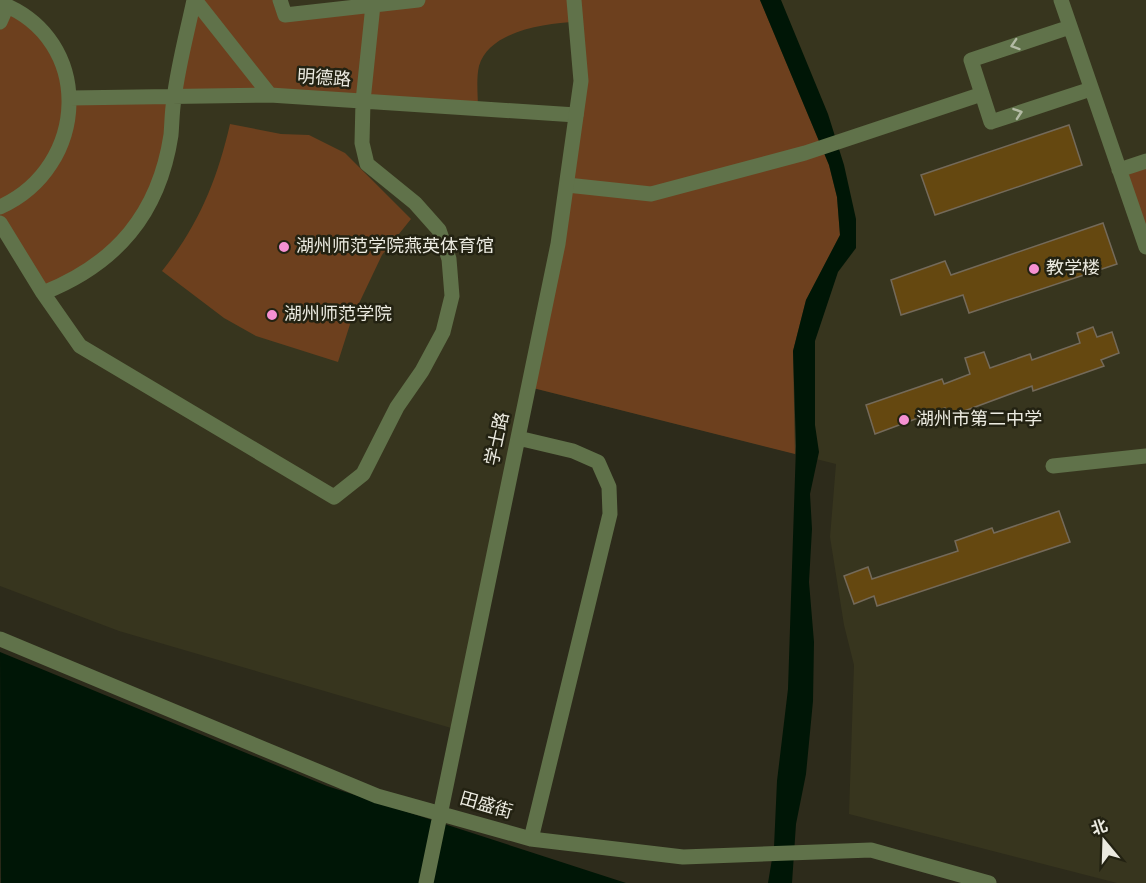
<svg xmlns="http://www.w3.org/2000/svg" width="1146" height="883" font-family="'Alegreya Sans','Noto Sans SC',sans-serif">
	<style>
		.built { fill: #37351e }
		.green { fill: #6d401e }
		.water { fill: #001606 }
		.building { fill: #654810; stroke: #746a5a; stroke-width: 1.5 }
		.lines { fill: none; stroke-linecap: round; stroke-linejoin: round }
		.minor { stroke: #60724a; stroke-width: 15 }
		.tertiary { stroke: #60724a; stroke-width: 15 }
		.oneway { stroke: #b3baa4 }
		.poi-dot { fill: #f591d2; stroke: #232212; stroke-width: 2 }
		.labels { text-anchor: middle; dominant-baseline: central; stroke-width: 5; stroke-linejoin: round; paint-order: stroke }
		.street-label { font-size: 18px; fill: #ebeae0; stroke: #232212 }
		.poi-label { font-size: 18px; fill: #ebeae0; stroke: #232212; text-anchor: start }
	</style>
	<rect width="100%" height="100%" fill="#2d2b1b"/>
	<path class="built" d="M 0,0 L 1146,0 L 1146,883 L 1117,883 L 849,814 L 854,665 L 844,625 L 830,537 L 836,464 L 529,387 L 458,730 L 119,631 L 0,586 Z"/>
	<path class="green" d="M 194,0 L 280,0 L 285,14 L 418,0 L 760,0 L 829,165 L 837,197 L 840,235 L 806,300 L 793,351 L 795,454 L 529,387 L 581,81 L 576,22 C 545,23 489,31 479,66 C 476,79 478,96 478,109 L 174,97 L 164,166 L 128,237 L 43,293 L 0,223 L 0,3 L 41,31 L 70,98 L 174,97 Z
		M 230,124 L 281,134 L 309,135 L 345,153 L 411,219 L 382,255 L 352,318 L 338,362 L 256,336 L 224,318 L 162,271 C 198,226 217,181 230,124 Z
		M 1146,161 L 1146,247 L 1119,170 Z"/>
	<path class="water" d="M 760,0 L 781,0 L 828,114 L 844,165 L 856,219 L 856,248 L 838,272 L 815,341 L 815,425 L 819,452 L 810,494 L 812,529 L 809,582 L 814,642 L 813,701 L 806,774 L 796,824 L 792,883 L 768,883 L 774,847 L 777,781 L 788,689 L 796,446 L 793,351 L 806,300 L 840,235 L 837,197 L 829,165 Z
		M 0,652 L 327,786 L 626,883 L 1,883 Z"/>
	<path class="building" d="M 1069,125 L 1082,165 L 935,215 L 921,175 Z
		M 1103,223 L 1117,264 L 969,313 L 963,295 L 901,315 L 891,280 L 945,261 L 951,275 Z
		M 1093,327 L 1097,337 L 1112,332 L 1119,353 L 1101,360 L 1104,366 L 1033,391 L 1032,386 L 948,417 L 945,408 L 875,434 L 866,405 L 942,379 L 944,384 L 970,374 L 965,358 L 984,352 L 990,368 L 1030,354 L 1032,360 L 1080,343 L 1077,333 Z
		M 1059,511 L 1070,542 L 877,606 L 874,596 L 854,604 L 844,576 L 868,567 L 872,579 L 958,551 L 955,541 L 992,528 L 994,533 Z"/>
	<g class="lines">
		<path class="minor" d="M 195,0 L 270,95
			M 280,0 L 285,15 L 418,0
			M 1061,0 L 1146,247
			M 0,3 C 95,39 89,167 0,207
			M 0,22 L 7,6
			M 1070,27 L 971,60 L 991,122 L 1091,89
			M 70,98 L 270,95 L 576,115
			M 1119,170 L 1146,161
			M 567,185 L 651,194 L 805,153 L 982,94
			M 0,223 L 43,293 C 116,264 159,214 171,135 C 172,123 172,111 174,99 C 178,66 187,33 194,0
			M 43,293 L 80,346 L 334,497 L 363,474 L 397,407 L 422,371 L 443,332 L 452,296 L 449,259 L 439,230 L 415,203 L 367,164 L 362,143 L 363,101 L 373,5
			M 1053,466 L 1146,456"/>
		<path class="tertiary" d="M 518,438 L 573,451 L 598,462 L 609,487 L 610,514 L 531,839
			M 0,639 L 377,796 L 531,839 L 683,857 L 871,850 L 989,883
			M 426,883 L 558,244 L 581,81 L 574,0"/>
	</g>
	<defs><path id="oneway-chevron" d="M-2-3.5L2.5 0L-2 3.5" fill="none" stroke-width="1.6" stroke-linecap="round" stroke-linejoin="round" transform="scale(1.5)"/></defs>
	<g class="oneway">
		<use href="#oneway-chevron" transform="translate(1015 45) rotate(162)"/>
		<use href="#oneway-chevron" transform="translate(1018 113) rotate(-19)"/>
	</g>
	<g class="poi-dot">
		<circle cx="284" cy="247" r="6"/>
		<circle cx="1034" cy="269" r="6"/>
		<circle cx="272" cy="315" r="6"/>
		<circle cx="904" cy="420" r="6"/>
	</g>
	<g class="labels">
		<g class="street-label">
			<text transform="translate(324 79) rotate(4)">明德路</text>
			<text transform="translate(498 439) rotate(-78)">学士路</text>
			<text transform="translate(486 806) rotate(16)">田盛街</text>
		</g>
		<g class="poi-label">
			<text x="296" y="247">湖州师范学院燕英体育馆</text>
			<text x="1046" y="269">教学楼</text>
			<text x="284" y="315">湖州师范学院</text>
			<text x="916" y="420">湖州市第二中学</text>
		</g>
	</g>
	<g transform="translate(1104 841) rotate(341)" stroke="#232212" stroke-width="4.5" paint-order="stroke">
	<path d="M0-4.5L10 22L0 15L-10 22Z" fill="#ebeae0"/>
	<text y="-9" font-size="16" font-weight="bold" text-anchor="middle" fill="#ebeae0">北</text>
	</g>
</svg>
